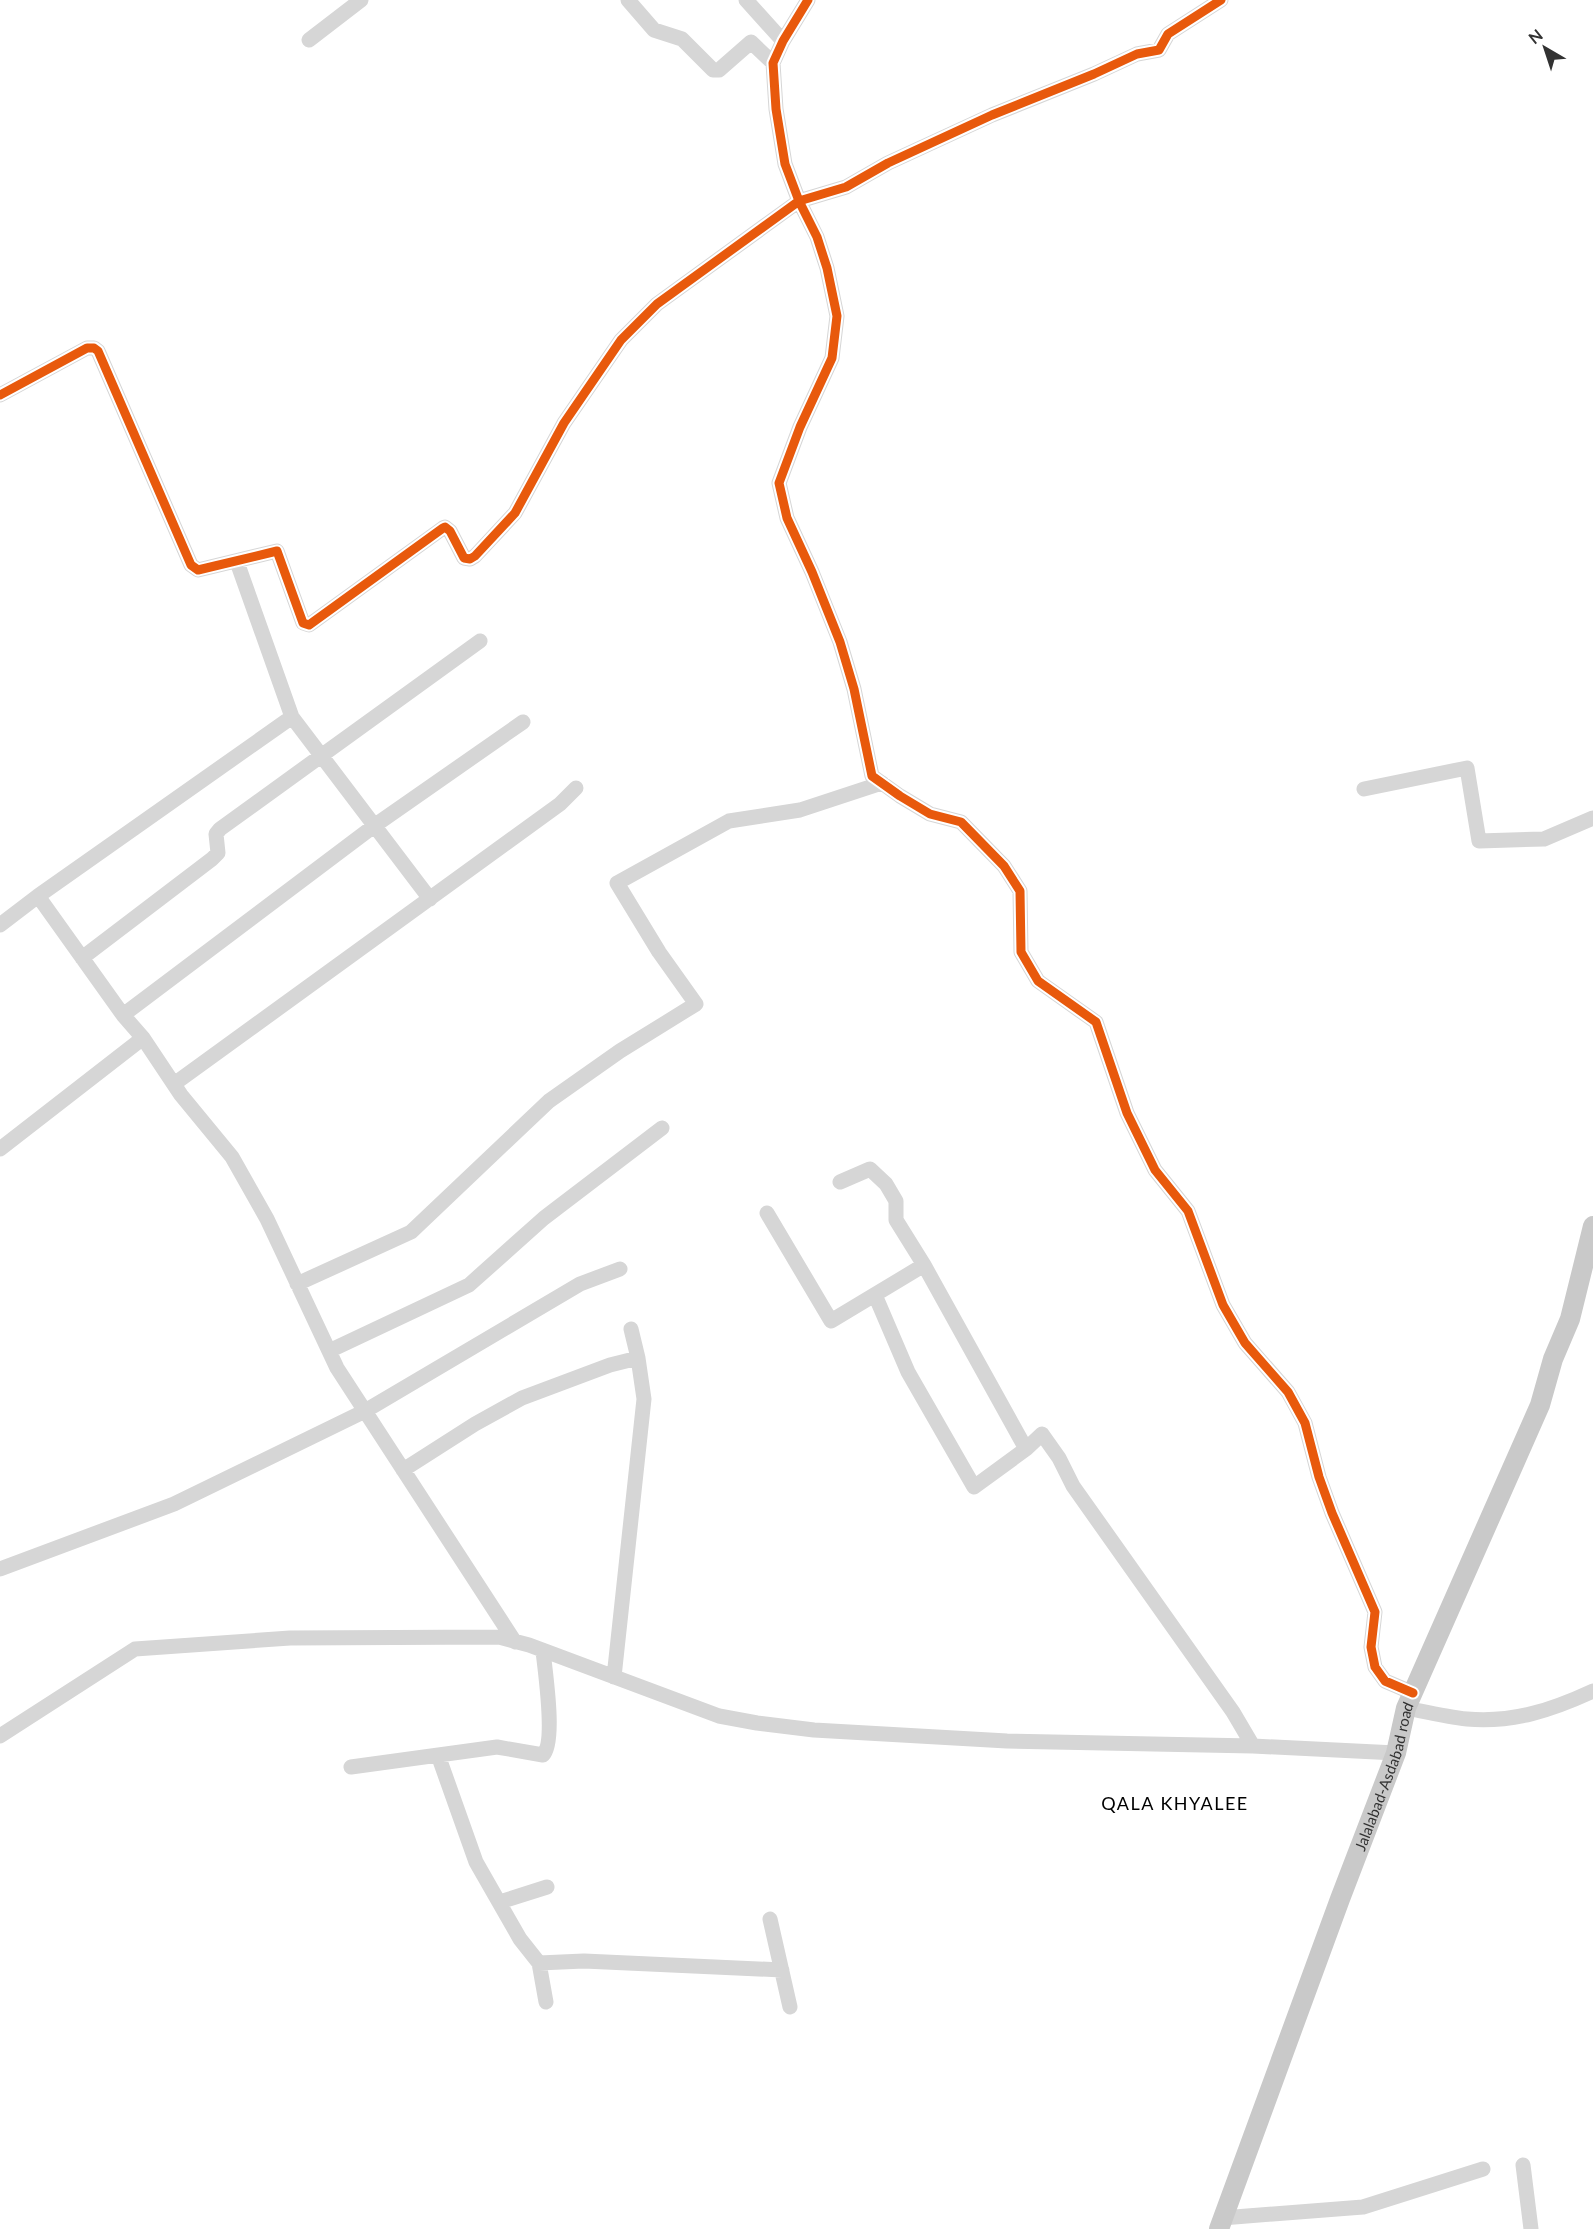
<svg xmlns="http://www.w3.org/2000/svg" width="1593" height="2229" font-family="Lato,sans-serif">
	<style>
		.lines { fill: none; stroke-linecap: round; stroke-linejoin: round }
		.minor { stroke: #d6d6d6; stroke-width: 15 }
		.major { stroke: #c9c9c9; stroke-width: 20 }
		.cycleway-casing { stroke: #fff; stroke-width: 13 }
		.cycleway { stroke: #e8590c; stroke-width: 9 }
		.labels { text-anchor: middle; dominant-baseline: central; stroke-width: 6; stroke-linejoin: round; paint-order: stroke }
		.street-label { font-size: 15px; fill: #323232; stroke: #fff }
		.quarter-label { font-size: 18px; letter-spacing: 1.5px; fill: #000; stroke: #fff }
	</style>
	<rect width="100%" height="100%" fill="#fff"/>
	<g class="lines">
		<path class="minor" d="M 628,0 L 654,30 L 682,39 L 713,70 L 719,70 L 751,42 L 773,63
			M 746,0 L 783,41
			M 808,0 L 783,41 L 773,63 L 776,109 L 785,164 L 799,201 L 817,237 L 827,268 L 837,316 L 832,358 L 800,427 L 779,483 L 787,518 L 812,572 L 840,642 L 854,689 L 872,776 L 900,796 L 930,814 L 961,822 L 1004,866 L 1020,891 L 1021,952 L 1038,981 L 1096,1022 L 1127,1113 L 1155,1170 L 1188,1211 L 1223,1305 L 1245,1343 L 1288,1392 L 1305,1423 L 1319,1477 L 1332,1513 L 1375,1612 L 1371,1647 L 1375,1667 L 1385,1681 L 1413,1693
			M 309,40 L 361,0
			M 0,395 L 87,348 L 94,348 L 98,351 L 191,565 L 198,570 L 277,551 L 303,623 L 309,625 L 443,528 L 445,527 L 450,531 L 464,558 L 470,559 L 475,556 L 515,513 L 564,423 L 621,340 L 657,304 L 799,201 L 846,187 L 888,163 L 992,115 L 1094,74 L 1137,54 L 1159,50 L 1168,34 L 1221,0
			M 237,562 L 292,717 L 430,899
			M 1364,789 L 1467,768 L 1479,841 L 1544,839 L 1593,818
			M 38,896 L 292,717
			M 0,925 L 38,896 L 123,1015 L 143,1038 L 181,1095 L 232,1157 L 267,1219 L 337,1368 L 515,1642
			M 82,958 L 212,859 L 218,853 L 216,834 L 220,829 L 480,641
			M 123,1015 L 374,826 L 523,722
			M 174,1084 L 560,804 L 576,788
			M 0,1149 L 143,1038
			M 840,1182 L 870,1169 L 886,1184 L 896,1201 L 896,1220 L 924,1265 L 1026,1449
			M 767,1213 L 831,1321 L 924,1265
			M 297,1284 L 411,1232 L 549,1101 L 620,1051 L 696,1004 L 659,952 L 617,883 L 729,821 L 800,810 L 882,783
			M 875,1295 L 908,1372 L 974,1487 L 1026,1449 L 1042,1434 L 1059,1458 L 1073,1486 L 1233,1712 L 1253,1746
			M 329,1351 L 469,1285 L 544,1218 L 662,1128
			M 403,1470 L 475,1424 L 522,1398 L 610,1365 L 638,1358
			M 0,1569 L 174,1504 L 365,1411 L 580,1284 L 620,1269
			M 614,1677 L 644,1399 L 638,1358 L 631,1329
			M 1406,1708 C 1426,1712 1447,1717 1467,1719 C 1513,1723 1552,1710 1593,1691
			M 0,1736 L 135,1649 L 290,1638 L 499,1637 L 529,1645 L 719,1716 L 757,1723 L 814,1730 L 1007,1741 L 1253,1746 L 1396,1753
			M 438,1755 L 476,1862 L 520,1939 L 539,1963 L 546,2002
			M 351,1767 L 497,1747 L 543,1755 C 556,1742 545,1671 543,1651
			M 500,1902 L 547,1887
			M 770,1919 L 790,2007
			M 539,1963 L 584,1961 L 782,1970
			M 1523,2165 L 1531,2229
			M 1222,2218 L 1363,2207 L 1483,2169"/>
		<path class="major" id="s1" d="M 1219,2229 L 1340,1899 L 1396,1753 L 1406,1708 L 1540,1405 L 1553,1359 L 1570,1319 L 1593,1226"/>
		<defs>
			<path id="cycleway" d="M 808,0 L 783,41 L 773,63 L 776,109 L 785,164 L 799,201 L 817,237 L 827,268 L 837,316 L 832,358 L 800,427 L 779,483 L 787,518 L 812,572 L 840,642 L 854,689 L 872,776 L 900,796 L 930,814 L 961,822 L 1004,866 L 1020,891 L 1021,952 L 1038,981 L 1096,1022 L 1127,1113 L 1155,1170 L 1188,1211 L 1223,1305 L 1245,1343 L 1288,1392 L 1305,1423 L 1319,1477 L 1332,1513 L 1375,1612 L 1371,1647 L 1375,1667 L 1385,1681 L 1413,1693
				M 0,395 L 87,348 L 94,348 L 98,351 L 191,565 L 198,570 L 277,551 L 303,623 L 309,625 L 443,528 L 445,527 L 450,531 L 464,558 L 470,559 L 475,556 L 515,513 L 564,423 L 621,340 L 657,304 L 799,201 L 846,187 L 888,163 L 992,115 L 1094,74 L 1137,54 L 1159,50 L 1168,34 L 1221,0"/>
		</defs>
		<use href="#cycleway" class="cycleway-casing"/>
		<use href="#cycleway" class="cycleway"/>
	</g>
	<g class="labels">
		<g class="street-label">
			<text stroke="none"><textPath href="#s1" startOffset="482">Jalalabad-Asdabad road</textPath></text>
		</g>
		<g class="quarter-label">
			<text x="1175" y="1803">QALA KHYALEE</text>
		</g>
	</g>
	<g transform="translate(1545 48) rotate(321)" stroke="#ffffff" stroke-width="4.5" paint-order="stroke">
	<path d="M0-4.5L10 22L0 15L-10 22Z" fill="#323232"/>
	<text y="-9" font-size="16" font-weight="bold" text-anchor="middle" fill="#323232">N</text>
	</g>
</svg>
